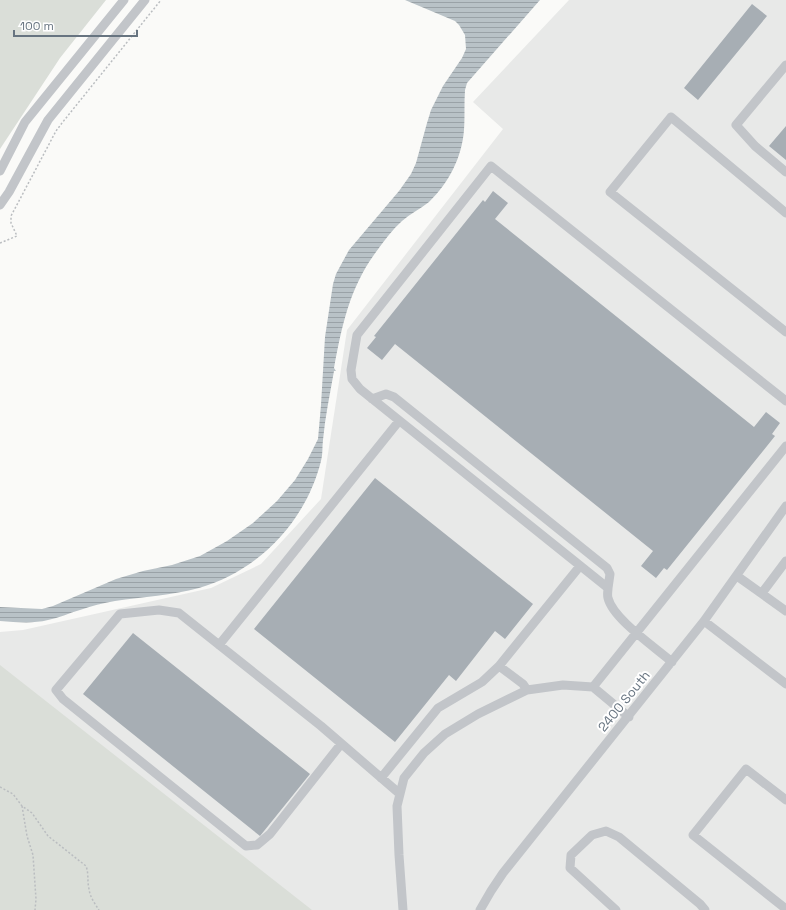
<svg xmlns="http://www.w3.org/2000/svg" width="786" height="910" font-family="'Space Grotesk',sans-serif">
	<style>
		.built { fill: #e8e9e8 }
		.green { fill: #daded8 }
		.water { fill: url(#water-rules) }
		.building { fill: #a7aeb4 }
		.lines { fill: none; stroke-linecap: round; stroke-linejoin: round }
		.path { stroke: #babdc0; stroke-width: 1.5; stroke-dasharray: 2 2; stroke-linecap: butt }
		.minor { stroke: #c2c5c9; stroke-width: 9 }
		.labels { text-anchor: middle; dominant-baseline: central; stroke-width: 4; stroke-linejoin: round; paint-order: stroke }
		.street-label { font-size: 13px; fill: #677480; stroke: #fff }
	</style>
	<defs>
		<pattern id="water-rules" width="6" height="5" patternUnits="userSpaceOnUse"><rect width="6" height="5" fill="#b9c2c7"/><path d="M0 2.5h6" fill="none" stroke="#9aa2a7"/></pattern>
	</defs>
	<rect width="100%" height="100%" fill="#fafaf8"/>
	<path class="built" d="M 569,0 L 786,0 L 786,910 L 303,910 L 0,671 L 0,632 L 23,630 L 211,588 L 261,564 L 321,499 L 347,330 L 503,129 L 473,102 Z"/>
	<path class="green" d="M 0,0 L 106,0 L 60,58 L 0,149 Z
		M 0,665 L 312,910 L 0,910 Z"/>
	<path class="water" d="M 405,0 L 540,0 L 467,83 L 465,90 C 464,103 465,116 464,130 C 462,157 449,183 429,202 C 420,209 410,214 402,221 C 392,230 384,241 376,252 C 350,287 342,325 334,368 L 336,371 L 334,371 C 330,394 325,417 323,440 C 322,447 323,454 321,461 C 306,521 259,571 199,588 C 172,595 143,597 115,601 C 103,603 91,606 80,610 C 69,613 59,618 48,620 C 32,624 16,622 0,621 L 0,607 L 42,609 L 53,606 L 116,579 L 143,571 L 172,565 L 200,556 L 227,541 L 253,523 L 277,501 L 295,480 L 308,459 L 318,439 L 321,405 L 325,337 L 333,284 L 336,274 L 349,250 L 399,191 L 411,174 L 416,163 L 427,123 L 431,110 L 443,86 L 462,58 L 466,49 L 465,35 L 459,25 L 455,21 Z"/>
	<path class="building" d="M 752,4 L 767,16 L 698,100 L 684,88 Z
		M 786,126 L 786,160 L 769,146 Z
		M 493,191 L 508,203 L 495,219 L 754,427 L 766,412 L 780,423 L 772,434 L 775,436 L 667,570 L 664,568 L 656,578 L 641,566 L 653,551 L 395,344 L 382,360 L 367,348 L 376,337 L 374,336 L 483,200 L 485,202 Z
		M 375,478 L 533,604 L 505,639 L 495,631 L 456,681 L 449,675 L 395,742 L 254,629 Z
		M 133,633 L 310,774 L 260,836 L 83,694 Z"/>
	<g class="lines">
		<path class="path" d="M 0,243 L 17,236 L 11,223 L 11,216 L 56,131 L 62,123 L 161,0
			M 0,787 L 13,794 L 22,806 L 32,813 L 48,836 L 86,866 C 89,874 87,881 89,889 C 90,897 95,904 99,910
			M 22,806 L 27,836 L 33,855 L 36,899 L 35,910"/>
		<path class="minor" d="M 786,65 L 736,125 L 755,146 L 786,172
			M 0,171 L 25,122 L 124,0
			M 0,205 L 9,192 L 48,120 L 145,0
			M 786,213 L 671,117 L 610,192 L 786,332
			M 372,399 L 386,394 L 394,397 L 607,568 L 610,574 L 608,588
			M 737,576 L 786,611
			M 762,593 L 786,561
			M 704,621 L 786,684
			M 219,645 L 399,421
			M 672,662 C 655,647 613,619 608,598 C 607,595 608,591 608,588 L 360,389 L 352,379 L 351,370 L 357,335 L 491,166 L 786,401
			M 593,687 L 786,446
			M 527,690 L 523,684 L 499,666 L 580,566
			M 341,744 L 270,834 L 257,845 L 246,846 L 63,699 L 56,690 L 120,614 L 159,610 L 179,613 L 321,726 L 400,794
			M 381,778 L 438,708 L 482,682 L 499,666
			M 786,800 L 746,769 L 693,835 L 786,909
			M 403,910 L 399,855 L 397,806 L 404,778 L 424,753 L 445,734 L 478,714 L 527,690 L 563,685 L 593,687 L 629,717
			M 480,910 L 491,891 L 503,873 L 704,621 L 786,506
			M 616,910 L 570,868 L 571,855 L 592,835 L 606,831 L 619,837 L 700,904 L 705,910"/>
	</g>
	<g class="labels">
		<g class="street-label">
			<text transform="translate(624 701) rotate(-51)">2400 South</text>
		</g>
	</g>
	<path d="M14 30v6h123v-6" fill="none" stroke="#677480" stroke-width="2"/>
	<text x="20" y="30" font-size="12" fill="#677480" stroke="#ffffff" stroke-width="3" paint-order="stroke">100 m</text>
</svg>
